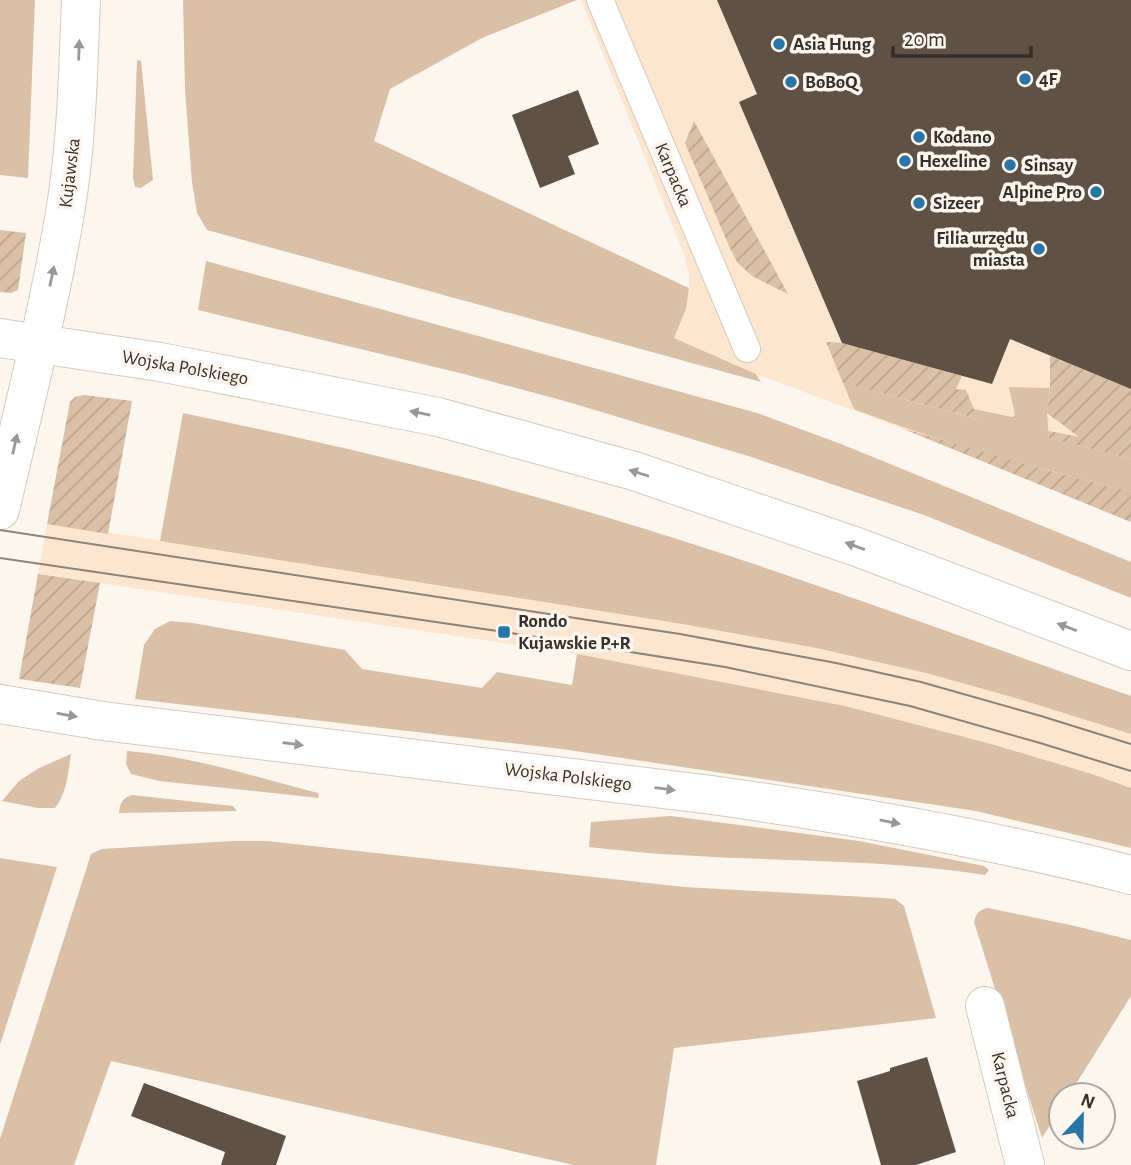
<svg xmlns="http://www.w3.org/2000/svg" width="1131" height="1165" font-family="'Alegreya Sans',sans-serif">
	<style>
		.built { fill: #fce6cf }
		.grass { fill: #d9c0a7 }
		.garden { fill: url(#garden-furrows) }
		.building { fill: #5f5143 }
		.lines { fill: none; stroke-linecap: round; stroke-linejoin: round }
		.lane-casing { stroke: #d9c9b9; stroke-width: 28 }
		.street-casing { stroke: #d9c9b9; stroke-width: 40 }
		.secondary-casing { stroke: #d9c9b9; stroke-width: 40 }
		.lane { stroke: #fff; stroke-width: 26 }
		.street { stroke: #fff; stroke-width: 38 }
		.secondary { stroke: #fff; stroke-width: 38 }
		.tram { stroke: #8a847d; stroke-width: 2 }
		.oneway { fill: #9a9794 }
		.poi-dot { fill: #2975a7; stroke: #fcf6ef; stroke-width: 2.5 }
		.labels { text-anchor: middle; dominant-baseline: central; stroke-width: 7; stroke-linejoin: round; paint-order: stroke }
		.poi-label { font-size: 19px; font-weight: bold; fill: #362f29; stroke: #fcf6ef; text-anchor: start }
		.street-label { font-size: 19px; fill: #362f29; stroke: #fcf6ef }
	</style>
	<defs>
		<pattern id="garden-furrows" width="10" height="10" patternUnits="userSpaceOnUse" patternTransform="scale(1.75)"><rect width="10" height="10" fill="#d9c0a7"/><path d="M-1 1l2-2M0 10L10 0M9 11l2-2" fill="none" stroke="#bba590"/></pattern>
	</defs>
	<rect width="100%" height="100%" fill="#fcf6ef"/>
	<path class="built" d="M 581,0 L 1131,0 L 1131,522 L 901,428 L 756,374 L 674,338 L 686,309 L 689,288 L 689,275 L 684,254 Z
		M 47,524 L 132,536 L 682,624 L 816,648 L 930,674 L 1022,700 L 1131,734 L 1131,788 L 1092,774 L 995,745 L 844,706 L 577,654 L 38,574 Z"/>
	<path class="grass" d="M 0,0 L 35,0 L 28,178 L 0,175 Z
		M 183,0 L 577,0 L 482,38 L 390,89 L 374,141 L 689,288 L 686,309 L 674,338 L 756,374 L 761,382 L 207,230 L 197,213 L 192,182 L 185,90 Z
		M 137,60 L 141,61 L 153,180 L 141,188 L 135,187 L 133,178 Z
		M 206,261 L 757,413 L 841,444 L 1131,562 L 1131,598 L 924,515 L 745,455 L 568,402 L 464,374 L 198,310 Z
		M 843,383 L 977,419 L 974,409 L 1012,417 L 1015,415 L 1009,387 L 1050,388 L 1047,413 L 1049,438 L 1131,459 L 1131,492 C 1038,468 944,444 854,409 Z
		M 183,413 C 322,442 462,474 599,515 C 779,568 954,635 1131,696 L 1131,734 L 1022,700 L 930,674 L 816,648 L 682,624 L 160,541 Z
		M 170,621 L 193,623 L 345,650 L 362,669 L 482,688 L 497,672 L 572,685 L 577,654 L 845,706 L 995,745 L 1092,774 L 1131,788 L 1131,848 L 976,811 L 562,749 L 135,699 L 144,645 L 155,629 Z
		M 127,751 C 192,756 255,777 318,793 L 319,798 L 159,781 L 131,774 L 126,764 Z
		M 71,754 C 68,773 67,793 55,808 L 38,808 L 2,801 L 19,781 L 39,768 Z
		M 132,795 L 233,806 L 237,811 L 119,813 C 120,803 122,798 132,795 Z
		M 671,816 L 859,841 L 984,866 L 989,870 L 985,875 C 884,859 781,862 680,855 C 650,854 619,850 589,847 L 591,822 Z
		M 232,841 L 267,841 L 684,887 L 884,898 L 895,899 L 904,906 L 936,1018 L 674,1048 L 656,1165 L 574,1165 L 111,1061 L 74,1165 L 0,1165 L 0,1139 L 91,854 L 102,849 Z
		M 0,858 L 57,867 L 0,1045 Z
		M 988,908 L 1075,926 L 1131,940 L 1131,996 L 1069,1095 L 1061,1095 L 1061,1108 L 1042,1138 L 974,922 C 976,913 979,910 988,908 Z"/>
	<path class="garden" d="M 694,121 L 788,294 L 752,276 L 737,262 L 729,246 L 685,143 Z
		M 0,230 L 26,233 L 18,290 L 11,293 L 0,292 Z
		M 826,342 L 842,343 L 962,376 L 956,389 L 966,390 L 978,419 L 843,383 Z
		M 1050,356 L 1131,389 L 1131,459 L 1049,438 L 1049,431 L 1079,437 L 1047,413 L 1050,388 Z
		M 84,395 L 132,401 L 108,534 L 47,524 L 70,402 L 75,397 Z
		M 901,428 L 1050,471 L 1131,492 L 1131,522 Z
		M 38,574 L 100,583 L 80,688 L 19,679 Z"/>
	<path class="building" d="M 717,0 L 1131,0 L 1131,389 L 1010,339 L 992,384 L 842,343 L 739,102 L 757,94 Z
		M 578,90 L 599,144 L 568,156 L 575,174 L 540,188 L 512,115 Z
		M 927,1057 L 956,1152 L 916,1165 L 881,1165 L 857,1081 L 890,1071 L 890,1068 Z
		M 144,1083 L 286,1136 L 276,1165 L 221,1165 L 225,1152 L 131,1116 Z"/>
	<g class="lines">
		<defs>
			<path id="lane" d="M 600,0 L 747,349"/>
			<path id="street" d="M 985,1006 L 1025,1165"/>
			<path id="secondary" d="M 0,338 L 160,362 L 438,417 L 634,471 L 857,547 L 1131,651
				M 0,510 C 23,411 48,313 65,213 C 77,143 78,71 81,0
				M 0,704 L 103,721 L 712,795 C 853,815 992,839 1131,875"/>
		</defs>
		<use href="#lane" class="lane-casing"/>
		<use href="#street" class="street-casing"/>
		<use href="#secondary" class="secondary-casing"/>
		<use href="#lane" class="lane"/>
		<use href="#street" class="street"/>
		<use href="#secondary" class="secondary"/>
		<path class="tram" d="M 0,530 L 680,634 L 836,663 L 921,682 L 1041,716 L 1131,744
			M 0,558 L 504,632 L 725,667 L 910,706 L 1040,743 L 1131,771"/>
	</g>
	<defs><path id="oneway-solid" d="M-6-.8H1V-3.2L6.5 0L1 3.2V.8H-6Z" transform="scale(1.75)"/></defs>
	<g class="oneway">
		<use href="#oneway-solid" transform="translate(79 50) rotate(-88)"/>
		<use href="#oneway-solid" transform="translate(52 276) rotate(-78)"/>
		<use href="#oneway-solid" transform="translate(420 413) rotate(-169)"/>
		<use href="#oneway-solid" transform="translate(15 444) rotate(-77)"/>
		<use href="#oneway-solid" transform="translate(639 473) rotate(-162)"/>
		<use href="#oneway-solid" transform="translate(855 546) rotate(-160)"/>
		<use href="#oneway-solid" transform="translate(1067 627) rotate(-159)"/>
		<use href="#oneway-solid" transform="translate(67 715) rotate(10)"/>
		<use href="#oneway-solid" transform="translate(293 744) rotate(7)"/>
		<use href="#oneway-solid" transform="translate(665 789) rotate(7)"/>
		<use href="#oneway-solid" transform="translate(890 822) rotate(11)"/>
	</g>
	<g class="poi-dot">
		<circle cx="779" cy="44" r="7"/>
		<circle cx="1025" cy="79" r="7"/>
		<circle cx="791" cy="82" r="7"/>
		<circle cx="919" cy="137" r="7"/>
		<circle cx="905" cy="161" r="7"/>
		<circle cx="1010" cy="165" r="7"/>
		<circle cx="1096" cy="192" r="7"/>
		<circle cx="919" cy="203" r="7"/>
		<circle cx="1039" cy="249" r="7"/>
		<rect x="497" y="625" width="14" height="14" rx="3.5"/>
	</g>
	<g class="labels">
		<g class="poi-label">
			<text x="793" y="44">Asia Hung</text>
			<text x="1039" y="79">4F</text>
			<text x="805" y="82">BoBoQ</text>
			<text x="933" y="137">Kodano</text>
			<text x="919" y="161">Hexeline</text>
			<text x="1024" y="165">Sinsay</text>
			<text x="1082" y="192" text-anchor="end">Alpine Pro</text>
			<text x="933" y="203">Sizeer</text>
			<text x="1025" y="238" text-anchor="end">Filia urzędu<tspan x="1025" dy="22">miasta</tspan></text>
			<text x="518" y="621">Rondo<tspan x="518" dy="22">Kujawskie P+R</tspan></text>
		</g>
		<g class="street-label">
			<text transform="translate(70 173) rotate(-83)">Kujawska</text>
			<text transform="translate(673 175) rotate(67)">Karpacka</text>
			<text transform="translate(185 368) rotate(10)">Wojska Polskiego</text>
			<text transform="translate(568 777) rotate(7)">Wojska Polskiego</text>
			<text transform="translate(1005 1085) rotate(76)">Karpacka</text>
		</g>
	</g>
	<g transform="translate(1082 1116) rotate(22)"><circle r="33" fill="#fcf6ef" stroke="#ada6a0" stroke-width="2"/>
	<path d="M0-5L12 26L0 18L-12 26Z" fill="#2975a7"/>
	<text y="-10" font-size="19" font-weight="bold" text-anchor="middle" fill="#362f29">N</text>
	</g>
	<path d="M893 46v10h138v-10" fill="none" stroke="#362f29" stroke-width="3.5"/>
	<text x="904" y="46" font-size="21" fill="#362f29" stroke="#fcf6ef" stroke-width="5" paint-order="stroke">20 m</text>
</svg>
